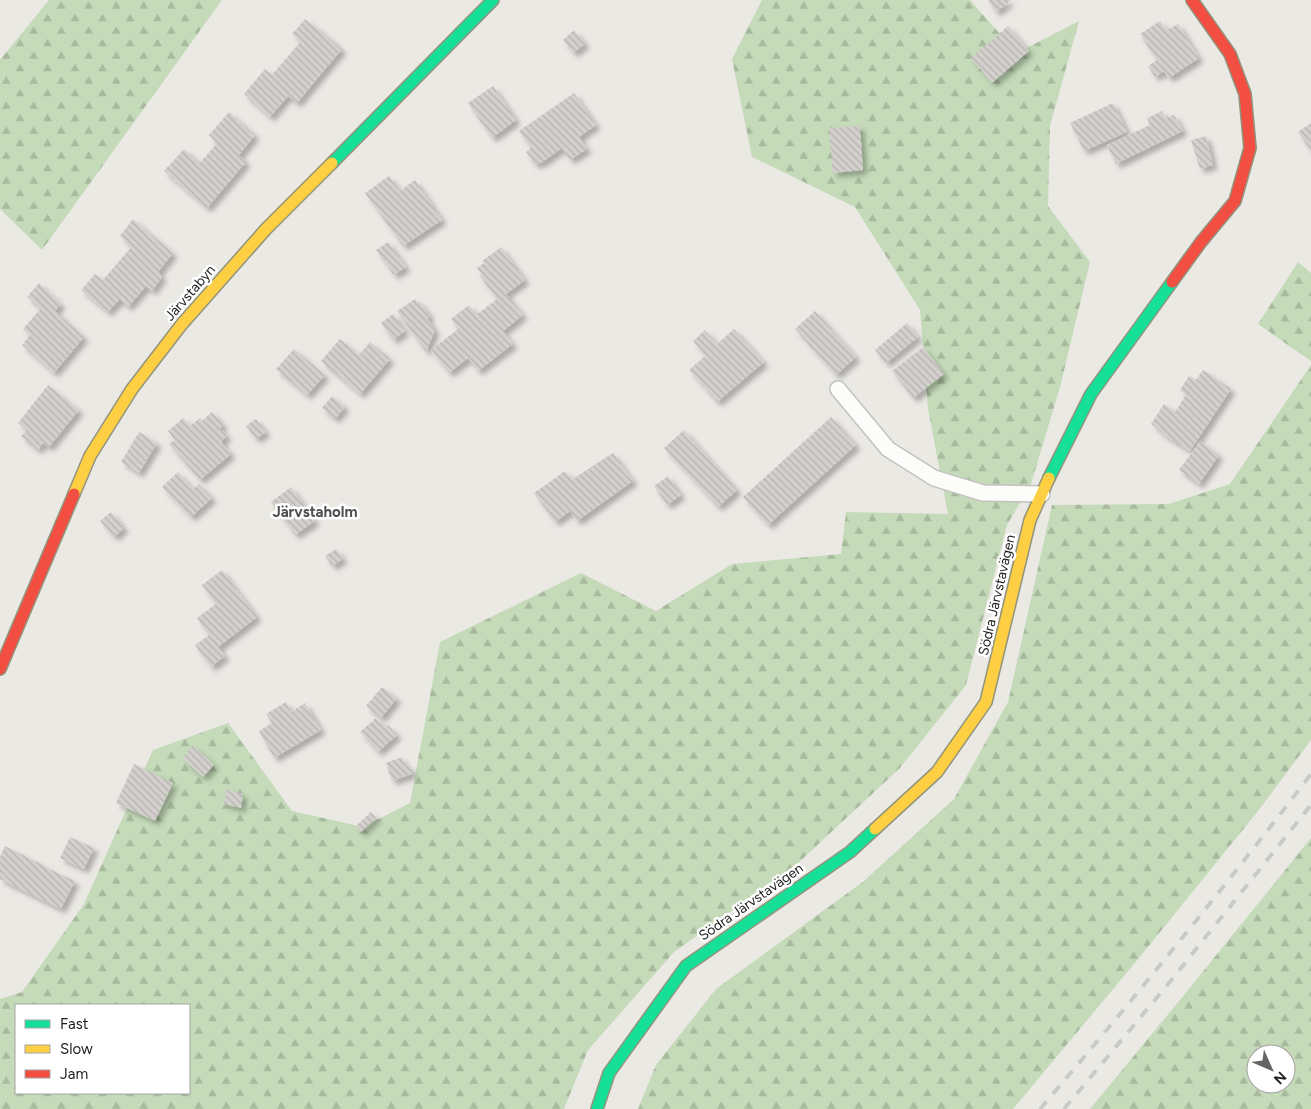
<svg xmlns="http://www.w3.org/2000/svg" width="1311" height="1109" font-family="Figtree,sans-serif">
	<style>
		.forest { fill: url(#forest-firs); fill-rule: evenodd }
		.building { fill: url(#building-back-hatch); filter: url(#shadow) }
		.lines { fill: none; stroke-linecap: round; stroke-linejoin: round }
		.lane-casing { stroke: #c3c2c0; stroke-width: 18 }
		.fast-casing { stroke: #92947c; stroke-width: 14 }
		.slow-casing { stroke: #92947c; stroke-width: 14 }
		.jam-casing { stroke: #92947c; stroke-width: 14 }
		.lane { stroke: #fcfcfb; stroke-width: 15 }
		.fast { stroke: #16e098; stroke-width: 11 }
		.slow { stroke: #ffcf43; stroke-width: 11 }
		.jam { stroke: #f24e42; stroke-width: 11 }
		.rail { stroke: #c9c9c8; stroke-width: 4; stroke-dasharray: 10 10; stroke-linecap: butt }
		.labels { text-anchor: middle; dominant-baseline: central; stroke-width: 5; stroke-linejoin: round; paint-order: stroke }
		.street-label { font-size: 14px; fill: #1c1c1c; stroke: #fff }
		.neighbourhood-label { font-size: 15px; font-weight: bold; fill: #4f4f4f; stroke: #fff }
	</style>
	<defs>
		<pattern id="forest-firs" width="22" height="20" patternUnits="userSpaceOnUse" patternTransform="scale(1.25)"><rect width="22" height="20" fill="#c4dab9"/><path d="M5 1l3.5 6h-7zM16 11l3.5 6h-7z" fill="#a8ba9e"/></pattern>
		<pattern id="building-back-hatch" width="6" height="6" patternUnits="userSpaceOnUse" patternTransform="scale(1.25)"><rect width="6" height="6" fill="#d3d0cd"/><path d="M-1 5l2 2M0 0l6 6M5-1l2 2" fill="none" stroke="#b5b2af"/></pattern>
		<filter id="shadow"><feDropShadow dx="4.5" dy="4.5" stdDeviation="2.5" flood-color="#0004"/></filter>
	</defs>
	<rect width="100%" height="100%" fill="#ebe9e4"/>
	<path class="forest" d="M 49,0 L 222,0 L 42,250 L 0,209 L 0,60 Z
		M 762,0 L 970,0 L 1017,53 L 1079,21 L 1050,126 L 1048,206 L 1090,262 L 1060,387 L 1031,484 L 1007,525 L 966,685 L 900,768 L 796,865 L 674,952 L 588,1050 L 564,1109 L 0,1109 L 0,999 L 22,992 L 84,904 L 153,750 L 228,723 L 292,811 L 363,827 L 410,803 L 440,642 L 581,573 L 656,611 L 732,564 L 841,554 L 846,512 L 948,514 L 928,409 L 920,310 L 855,207 L 752,157 L 732,59 ZM 16,1005 L 189,1005 L 189,1093 L 16,1093 Z
		M 1298,262 L 1311,273 L 1311,361 L 1258,324 Z
		M 1311,365 L 1311,740 L 1258,811 L 1139,958 L 1013,1109 L 638,1109 L 656,1065 L 716,989 L 864,881 L 954,799 L 1008,702 L 1052,505 L 1169,504 L 1230,484 Z
		M 1311,838 L 1311,1109 L 1090,1109 L 1184,995 ZM 1256,1054 L 1286,1054 L 1286,1084 L 1256,1084 Z"/>
	<path class="building" d="M 990,0 L 1011,0 L 996,12 L 988,1 Z
		M 305,19 L 314,27 L 314,25 L 342,49 L 297,103 L 288,96 L 270,117 L 244,94 L 265,69 L 272,75 L 301,41 L 292,34 Z
		M 1160,21 L 1166,30 L 1178,24 L 1199,58 L 1169,78 L 1164,71 L 1155,77 L 1148,66 L 1157,60 L 1140,34 Z
		M 1008,26 L 1029,51 L 992,83 L 971,58 Z
		M 574,30 L 585,44 L 573,53 L 563,40 Z
		M 493,86 L 516,120 L 492,138 L 468,103 Z
		M 574,93 L 596,125 L 579,137 L 587,149 L 570,160 L 562,148 L 541,163 L 540,162 L 535,165 L 526,152 L 531,148 L 519,131 Z
		M 1113,103 L 1127,132 L 1084,151 L 1070,123 Z
		M 1162,111 L 1165,118 L 1174,115 L 1183,131 L 1116,164 L 1107,145 L 1150,125 L 1147,118 Z
		M 229,112 L 255,135 L 239,155 L 246,162 L 207,208 L 164,171 L 184,149 L 200,163 L 217,143 L 209,135 Z
		M 1311,123 L 1311,151 L 1298,132 Z
		M 860,126 L 863,170 L 833,173 L 829,128 Z
		M 1206,136 L 1213,165 L 1200,169 L 1191,140 Z
		M 389,176 L 400,191 L 415,180 L 442,220 L 403,246 L 365,193 Z
		M 133,219 L 173,253 L 158,272 L 162,277 L 152,291 L 146,286 L 128,307 L 120,299 L 108,312 L 81,290 L 95,274 L 103,280 L 132,246 L 120,236 Z
		M 388,242 L 406,267 L 394,275 L 376,250 Z
		M 501,247 L 525,280 L 506,294 L 523,315 L 503,331 L 513,344 L 478,371 L 468,358 L 449,373 L 431,350 L 458,329 L 451,319 L 469,305 L 476,315 L 497,299 L 480,276 L 482,274 L 477,268 L 484,263 L 482,261 Z
		M 39,283 L 61,304 L 55,311 L 84,337 L 54,373 L 22,345 L 30,335 L 23,329 L 41,308 L 27,297 Z
		M 415,299 L 418,303 L 419,301 L 430,316 L 427,318 L 435,330 L 426,352 L 397,311 Z
		M 815,311 L 856,357 L 836,375 L 795,329 Z
		M 393,314 L 405,331 L 393,340 L 381,323 Z
		M 907,323 L 918,337 L 886,363 L 875,350 Z
		M 734,329 L 764,362 L 717,402 L 689,370 L 706,355 L 693,341 L 705,330 L 717,344 Z
		M 340,339 L 359,355 L 370,342 L 390,359 L 360,394 L 321,361 Z
		M 923,347 L 944,374 L 913,398 L 892,371 Z
		M 294,349 L 325,375 L 307,395 L 276,369 Z
		M 1203,370 L 1231,389 L 1190,451 L 1161,433 L 1162,432 L 1151,424 L 1164,404 L 1175,412 L 1186,395 L 1180,390 L 1189,376 L 1196,380 Z
		M 48,385 L 79,410 L 49,447 L 43,443 L 38,450 L 21,436 L 27,430 L 18,423 Z
		M 332,396 L 345,407 L 335,419 L 322,408 Z
		M 212,412 L 223,425 L 220,428 L 227,436 L 221,442 L 231,454 L 200,480 L 169,444 L 175,440 L 168,431 L 183,418 L 190,426 L 200,418 L 202,421 Z
		M 831,417 L 856,445 L 768,525 L 743,497 Z
		M 256,419 L 266,432 L 256,439 L 246,426 Z
		M 684,430 L 737,490 L 718,507 L 664,448 Z
		M 139,432 L 157,443 L 139,473 L 121,462 Z
		M 1200,441 L 1219,455 L 1199,484 L 1179,470 Z
		M 613,453 L 633,481 L 577,521 L 570,511 L 555,522 L 534,493 L 565,471 L 571,480 Z
		M 178,472 L 193,489 L 199,484 L 212,498 L 191,517 L 162,487 Z
		M 668,476 L 681,495 L 667,505 L 654,486 Z
		M 291,487 L 315,521 L 295,535 L 271,502 Z
		M 111,512 L 124,528 L 114,537 L 100,521 Z
		M 336,549 L 343,559 L 332,566 L 325,556 Z
		M 222,570 L 257,617 L 218,647 L 225,656 L 211,667 L 195,645 L 209,635 L 197,618 L 216,604 L 202,585 Z
		M 382,687 L 397,698 L 381,718 L 366,706 Z
		M 286,702 L 291,712 L 305,703 L 321,730 L 274,758 L 259,731 L 272,723 L 266,714 Z
		M 376,718 L 384,728 L 388,725 L 397,735 L 378,752 L 360,732 Z
		M 193,746 L 214,765 L 203,777 L 182,758 Z
		M 402,757 L 405,766 L 409,765 L 412,774 L 392,781 L 386,763 Z
		M 134,764 L 173,783 L 155,821 L 116,803 Z
		M 227,789 L 243,794 L 241,808 L 224,804 Z
		M 371,812 L 376,818 L 361,832 L 356,826 Z
		M 70,837 L 94,848 L 84,869 L 60,858 Z
		M 5,846 L 47,867 L 47,868 L 75,881 L 61,909 L 0,879 L 0,857 Z"/>
	<g class="lines">
		<defs>
			<path id="lane" d="M 838,389 L 888,449 L 934,478 L 983,493 L 1042,494"/>
			<path id="fast" d="M 332,163 L 493,0
				M 1049,478 L 1091,394 L 1172,282
				M 597,1109 L 609,1073 L 686,966 L 850,852 L 875,829"/>
			<path id="slow" d="M 74,494 L 90,456 L 132,389 L 182,324 L 266,229 L 332,163
				M 875,829 L 937,772 L 986,702 L 1030,520 L 1049,478"/>
			<path id="jam" d="M 1172,282 L 1201,242 L 1235,201 L 1250,148 L 1245,94 L 1230,54 L 1192,0
				M 0,669 L 74,494"/>
		</defs>
		<use href="#lane" class="lane-casing"/>
		<use href="#fast" class="fast-casing"/>
		<use href="#slow" class="slow-casing"/>
		<use href="#jam" class="jam-casing"/>
		<use href="#lane" class="lane"/>
		<use href="#fast" class="fast"/>
		<use href="#slow" class="slow"/>
		<use href="#jam" class="jam"/>
		<path class="rail" d="M 1040,1109 C 1133,1000 1224,888 1311,774
			M 1064,1109 L 1169,983 L 1311,805"/>
	</g>
	<g class="labels">
		<g class="street-label">
			<text transform="translate(190 293) rotate(-49)">Järvstabyn</text>
			<text transform="translate(997 595) rotate(-77)">Södra Järvstavägen</text>
			<text transform="translate(751 902) rotate(-35)">Södra Järvstavägen</text>
		</g>
		<g class="neighbourhood-label">
			<text x="315" y="512">Järvstaholm</text>
		</g>
	</g>
	<rect x="15" y="1004" width="175" height="90" fill="#ffffff" stroke="#a4a4a4"/>
	<rect x="25" y="1020" width="25" height="8" fill="#16e098" stroke="#a4a4a4"/>
	<text x="60" y="1029" font-size="15" fill="#1c1c1c">Fast</text>
	<rect x="25" y="1045" width="25" height="8" fill="#ffcf43" stroke="#a4a4a4"/>
	<text x="60" y="1054" font-size="15" fill="#1c1c1c">Slow</text>
	<rect x="25" y="1070" width="25" height="8" fill="#f24e42" stroke="#a4a4a4"/>
	<text x="60" y="1079" font-size="15" fill="#1c1c1c">Jam</text>
	<g transform="translate(1271 1069) rotate(135)"><circle r="24" fill="#ffffff" stroke="#a4a4a4"/>
	<path d="M0-4L9 19L0 12L-9 19Z" fill="#646462"/>
	<text y="-8" font-size="14" font-weight="bold" text-anchor="middle" fill="#1c1c1c">N</text>
	</g>
</svg>
